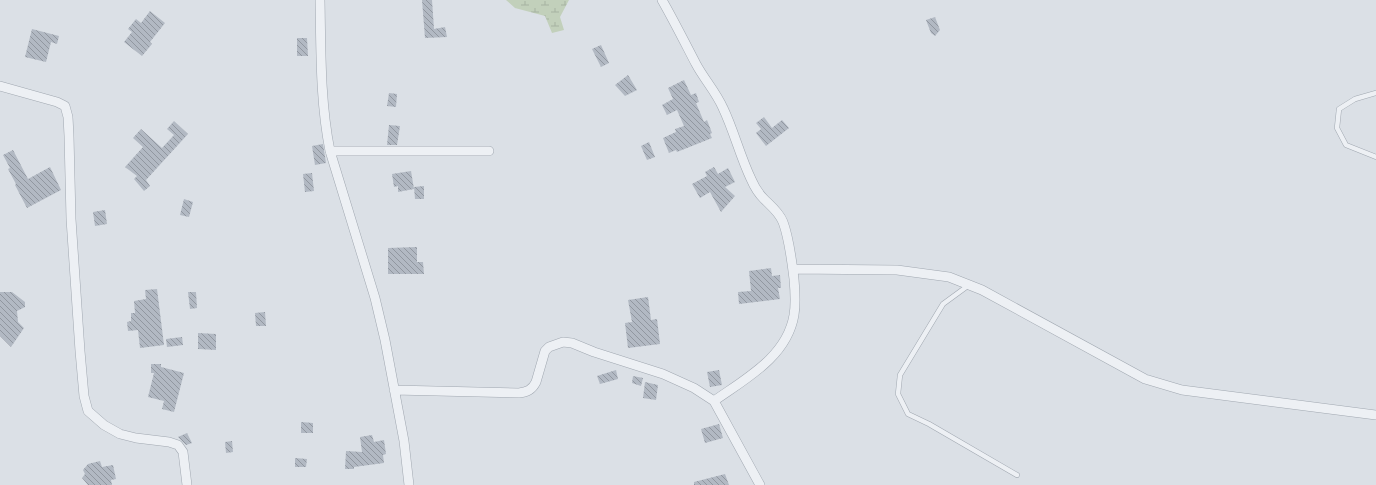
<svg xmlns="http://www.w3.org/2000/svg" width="1376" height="485" font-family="Rubik,sans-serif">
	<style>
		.wetland { fill: url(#wetland-marsh) }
		.building { fill: url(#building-back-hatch) }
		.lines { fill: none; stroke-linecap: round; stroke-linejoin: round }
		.service-casing { stroke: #a0a7b0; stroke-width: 5.5 }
		.minor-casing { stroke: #a0a7b0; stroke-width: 10 }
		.service { stroke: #edf0f4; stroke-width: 4.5 }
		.minor { stroke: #edf0f4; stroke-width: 9 }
	</style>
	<defs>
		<pattern id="wetland-marsh" width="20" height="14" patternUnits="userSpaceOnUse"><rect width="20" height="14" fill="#c2d0bb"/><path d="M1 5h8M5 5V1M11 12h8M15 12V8" fill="none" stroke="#a7b3a2"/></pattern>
		<pattern id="building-back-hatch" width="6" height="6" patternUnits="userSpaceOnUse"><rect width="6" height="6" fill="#b2b9c3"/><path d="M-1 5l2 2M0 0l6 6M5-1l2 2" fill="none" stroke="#9197a0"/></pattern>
	</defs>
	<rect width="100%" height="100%" fill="#dbe0e6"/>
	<path class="wetland" d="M 506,0 L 569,0 L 560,17 L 564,30 L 552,33 L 545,16 L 515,8 Z"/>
	<path class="building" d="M 422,0 L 432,0 L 434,29 L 445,27 L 447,37 L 425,38 Z
		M 150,11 L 165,23 L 150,42 L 152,44 L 142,56 L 124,42 L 132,32 L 128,29 L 136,19 L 141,23 Z
		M 935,17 L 940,30 L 935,36 L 931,33 L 926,20 Z
		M 32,29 L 59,36 L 57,44 L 51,42 L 46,62 L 25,57 Z
		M 297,38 L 307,38 L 308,56 L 297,56 Z
		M 601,45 L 609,63 L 601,67 L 592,49 Z
		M 628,75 L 637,90 L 625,96 L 615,85 Z
		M 684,80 L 691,95 L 696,93 L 699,102 L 696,103 L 704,122 L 707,120 L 712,133 L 710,134 L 712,138 L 677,152 L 676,150 L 669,153 L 663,138 L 676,132 L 675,129 L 684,126 L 677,110 L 667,115 L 662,105 L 673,99 L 668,88 Z
		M 389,93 L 397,94 L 396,107 L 387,106 Z
		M 764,117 L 772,128 L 782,120 L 789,128 L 766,146 L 756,133 L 761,129 L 756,123 Z
		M 174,121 L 188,134 L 146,180 L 150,186 L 144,191 L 134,179 L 137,176 L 125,167 L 143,147 L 133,138 L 141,129 L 162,148 L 174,135 L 167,129 Z
		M 389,125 L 400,126 L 397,145 L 387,145 Z
		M 649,142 L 655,157 L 647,160 L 641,146 Z
		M 323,144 L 326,163 L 315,165 L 312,146 Z
		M 13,150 L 28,179 L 50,167 L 61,190 L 27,208 L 15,185 L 16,184 L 8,169 L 10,168 L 3,155 Z
		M 714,167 L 718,174 L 728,168 L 735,182 L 725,187 L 735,196 L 721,212 L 710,192 L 700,198 L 692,184 L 707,176 L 705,172 Z
		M 411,171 L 414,189 L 398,192 L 398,186 L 394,187 L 392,174 Z
		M 312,173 L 314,191 L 305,192 L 303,174 Z
		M 424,186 L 424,199 L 415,199 L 414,187 Z
		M 184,199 L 193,202 L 189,217 L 180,215 Z
		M 105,210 L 107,224 L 95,226 L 93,212 Z
		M 417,247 L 417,262 L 423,262 L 424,274 L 388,274 L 388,248 Z
		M 771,268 L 772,276 L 780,275 L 781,288 L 778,288 L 780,299 L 739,304 L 738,292 L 751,291 L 749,271 Z
		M 157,289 L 164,345 L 140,348 L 138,330 L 128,331 L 127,322 L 131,321 L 131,313 L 135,313 L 134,301 L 146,299 L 145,290 Z
		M 0,292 L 12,292 L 25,302 L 25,307 L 17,311 L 18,322 L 24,328 L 11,347 L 0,336 Z
		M 188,292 L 196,292 L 197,308 L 190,309 Z
		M 648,297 L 651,320 L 657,319 L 660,344 L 628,348 L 625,323 L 632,322 L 628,300 Z
		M 265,312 L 266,326 L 256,326 L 255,313 Z
		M 198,333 L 216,334 L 216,350 L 198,349 Z
		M 182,337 L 183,345 L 167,347 L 166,339 Z
		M 151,364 L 161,364 L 161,367 L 184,373 L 174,412 L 162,409 L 164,401 L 148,397 L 154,373 L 151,373 Z
		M 616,370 L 618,379 L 600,384 L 597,376 Z
		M 719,370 L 722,385 L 710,387 L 707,372 Z
		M 633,376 L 643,378 L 641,386 L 632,383 Z
		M 645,382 L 658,385 L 656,400 L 643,398 Z
		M 301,422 L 313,423 L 313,433 L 301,433 Z
		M 719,424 L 723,438 L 705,443 L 701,429 Z
		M 187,433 L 192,443 L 186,445 L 178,437 Z
		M 372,435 L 374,442 L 384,440 L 386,454 L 383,455 L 384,463 L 354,467 L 354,469 L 345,469 L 346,451 L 362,452 L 360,437 Z
		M 232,441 L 233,452 L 226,453 L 225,442 Z
		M 295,458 L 307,459 L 306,467 L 295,467 Z
		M 100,461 L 102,467 L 113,465 L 116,479 L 111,480 L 112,485 L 88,485 L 82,478 L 85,474 L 83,470 L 88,464 Z
		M 725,474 L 729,485 L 694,485 L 694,482 Z"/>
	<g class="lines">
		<defs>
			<path id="service" d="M 1376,93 L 1355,99 L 1339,109 L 1337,128 L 1346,145 L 1376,157
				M 969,285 L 943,304 L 900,375 L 898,394 L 908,414 L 929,424 L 1017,475"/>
			<path id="minor" d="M 320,0 C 321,50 320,101 330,151 L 375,298 L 385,340 L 404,441 L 409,485
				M 662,0 C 674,21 685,43 696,64 C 704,79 716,92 723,108 C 734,131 740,156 751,179 C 754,186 758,193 764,199 C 771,206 779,212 783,222 C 789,238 792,262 794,279 C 795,290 796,303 794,315 C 787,357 745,379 714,401
				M 0,86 L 57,102 L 65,106 L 68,117 L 69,136 L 71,219 L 80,351 L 84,396 L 88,411 L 104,425 L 120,434 L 136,438 L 169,442 L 178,445 L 183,452 L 187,485
				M 330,151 L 489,151
				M 793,269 L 897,270 L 949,277 L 982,290 L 1145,379 L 1182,390 L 1376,415
				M 394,390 L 519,393 C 527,392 532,390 536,382 L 545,351 L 549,347 L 563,342 L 572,343 L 594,352 L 663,374 L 694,388 L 714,401 L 760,485"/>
		</defs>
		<use href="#service" class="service-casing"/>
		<use href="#minor" class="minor-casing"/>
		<use href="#service" class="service"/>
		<use href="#minor" class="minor"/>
	</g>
</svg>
